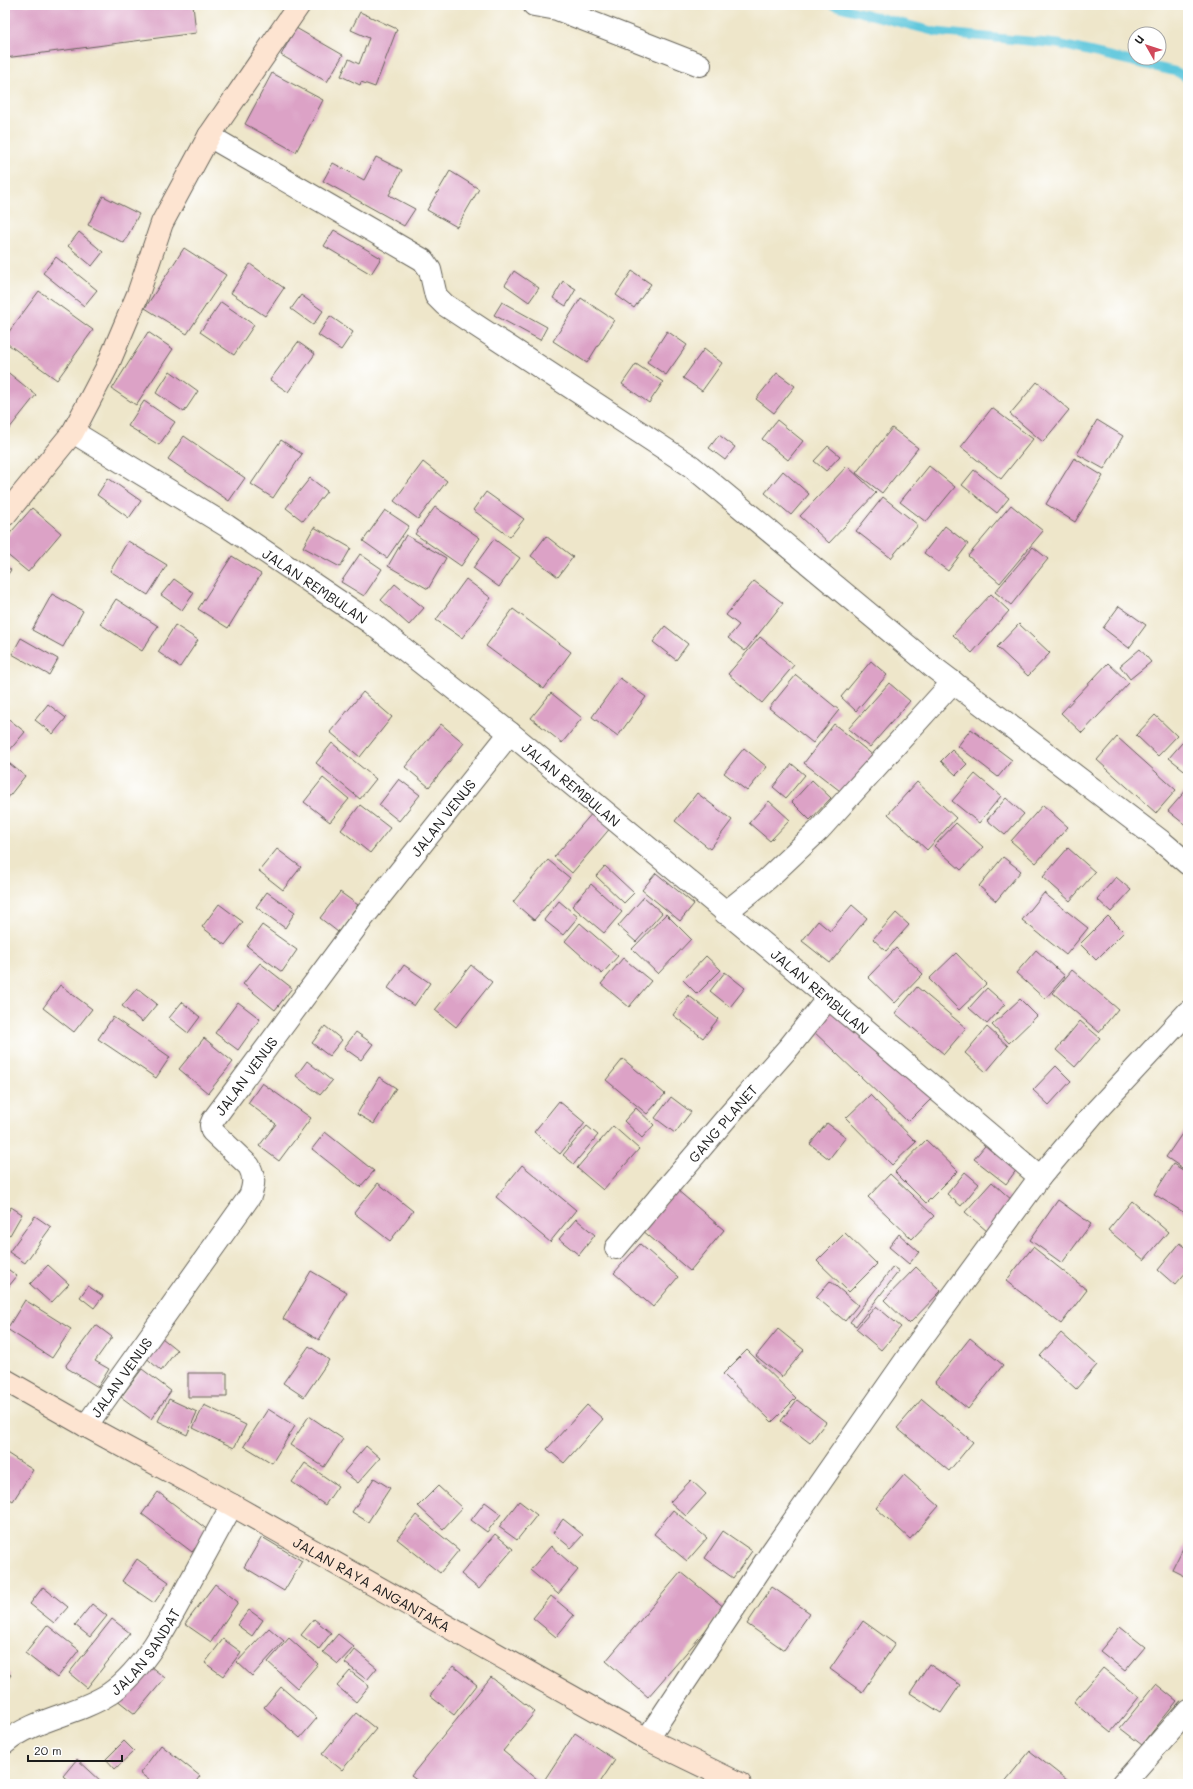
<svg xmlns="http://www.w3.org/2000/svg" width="1193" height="1789" font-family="Mali,sans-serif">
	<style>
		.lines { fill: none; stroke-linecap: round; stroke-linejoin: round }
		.stream { stroke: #60c7dc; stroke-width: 9 }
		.building { fill: #dca2c6 }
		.street-casing { stroke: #666359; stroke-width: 24 }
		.secondary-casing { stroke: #666359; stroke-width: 24 }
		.street { stroke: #fff; stroke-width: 22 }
		.secondary { stroke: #fde4d1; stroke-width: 22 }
		.labels { text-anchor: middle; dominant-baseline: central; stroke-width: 4; stroke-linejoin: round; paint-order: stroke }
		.street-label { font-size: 14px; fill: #1c1c1c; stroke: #fff }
	</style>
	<rect width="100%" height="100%" fill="#fff"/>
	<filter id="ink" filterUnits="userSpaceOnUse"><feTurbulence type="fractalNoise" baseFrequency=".025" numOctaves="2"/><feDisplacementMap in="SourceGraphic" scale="8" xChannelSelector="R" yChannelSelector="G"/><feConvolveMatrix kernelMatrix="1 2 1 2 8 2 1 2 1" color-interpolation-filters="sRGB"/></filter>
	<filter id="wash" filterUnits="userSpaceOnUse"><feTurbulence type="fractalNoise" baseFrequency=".012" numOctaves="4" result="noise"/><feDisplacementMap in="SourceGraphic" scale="16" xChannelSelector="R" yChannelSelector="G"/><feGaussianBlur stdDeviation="0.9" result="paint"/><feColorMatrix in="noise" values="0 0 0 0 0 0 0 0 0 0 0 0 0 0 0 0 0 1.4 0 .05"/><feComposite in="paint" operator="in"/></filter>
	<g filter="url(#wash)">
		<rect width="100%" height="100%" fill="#eee6ca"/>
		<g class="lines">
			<path class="stream" d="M 832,5 L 936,32 L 1058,44 L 1177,72 L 1188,79"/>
		</g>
		<g id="blocks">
			<path class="building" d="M 5,5 L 193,5 L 196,33 L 5,58 Z
				M 360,12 L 397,29 L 375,87 L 361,82 L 360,85 L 341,76 L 349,59 L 359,64 L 369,38 L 351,30 Z
				M 296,28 L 343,55 L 327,82 L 281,55 Z
				M 272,73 L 323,100 L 296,152 L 245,124 Z
				M 376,157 L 402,170 L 389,195 L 415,209 L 404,226 L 323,181 L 333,163 L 364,180 Z
				M 450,171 L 479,189 L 457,227 L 427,210 Z
				M 103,196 L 139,214 L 124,243 L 88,225 Z
				M 334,230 L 381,258 L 371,274 L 324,246 Z
				M 79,232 L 103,252 L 92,266 L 68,246 Z
				M 184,248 L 226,275 L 187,334 L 145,308 Z
				M 56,257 L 97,290 L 84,306 L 43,273 Z
				M 250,264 L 284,288 L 265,316 L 231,293 Z
				M 514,271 L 539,288 L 529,302 L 505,285 Z
				M 632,271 L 651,284 L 634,308 L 616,295 Z
				M 563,281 L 576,289 L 566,306 L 553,298 Z
				M 39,291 L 93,330 L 57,380 L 5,342 L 5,337 Z
				M 301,295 L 323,311 L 313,325 L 291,309 Z
				M 581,298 L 614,320 L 587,363 L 553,341 Z
				M 221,302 L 254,325 L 234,355 L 200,332 Z
				M 502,302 L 547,327 L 540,340 L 494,315 Z
				M 330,316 L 353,332 L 341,350 L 318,335 Z
				M 667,331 L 687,345 L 666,375 L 647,362 Z
				M 148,332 L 173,349 L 136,405 L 112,389 Z
				M 298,342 L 315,354 L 288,392 L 270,380 Z
				M 704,349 L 722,363 L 702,391 L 683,378 Z
				M 636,364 L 663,382 L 649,403 L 622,384 Z
				M 5,370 L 36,395 L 5,434 Z
				M 170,371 L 198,391 L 184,412 L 156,393 Z
				M 777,373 L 795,386 L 774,413 L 756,399 Z
				M 1037,382 L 1069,410 L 1043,442 L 1010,414 Z
				M 144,401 L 175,422 L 159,445 L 128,426 Z
				M 992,408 L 1033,439 L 1001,479 L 961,447 Z
				M 777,420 L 803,441 L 788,460 L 762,439 Z
				M 1097,420 L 1123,436 L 1104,469 L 1077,454 Z
				M 892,428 L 918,448 L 882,493 L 856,473 Z
				M 719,435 L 735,447 L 725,460 L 709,448 Z
				M 184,436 L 245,478 L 229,501 L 168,459 Z
				M 281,440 L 302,454 L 273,498 L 251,484 Z
				M 828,446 L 840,456 L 826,471 L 814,461 Z
				M 1074,458 L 1103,476 L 1075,522 L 1046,504 Z
				M 423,462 L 447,481 L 418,519 L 394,501 Z
				M 847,466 L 876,493 L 829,543 L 800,516 Z
				M 929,466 L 955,487 L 926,522 L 900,502 Z
				M 974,470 L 1009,498 L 997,513 L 962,485 Z
				M 783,471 L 809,494 L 791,515 L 765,493 Z
				M 108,478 L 141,501 L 129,518 L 97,495 Z
				M 310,478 L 327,491 L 303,521 L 286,508 Z
				M 486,492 L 524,519 L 510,537 L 473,510 Z
				M 883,497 L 918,525 L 891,558 L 856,531 Z
				M 1011,505 L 1043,531 L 1000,583 L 968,556 Z
				M 435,507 L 480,538 L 461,566 L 415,534 Z
				M 32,508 L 61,533 L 28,572 L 5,553 L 5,539 Z
				M 385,510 L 409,526 L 387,558 L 363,541 Z
				M 945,526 L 968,544 L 948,571 L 924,553 Z
				M 314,527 L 351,548 L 340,567 L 303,547 Z
				M 406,535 L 446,558 L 428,589 L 388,566 Z
				M 546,536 L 573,557 L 558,577 L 531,556 Z
				M 494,539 L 520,558 L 499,587 L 473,568 Z
				M 128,541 L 167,565 L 148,595 L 110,571 Z
				M 1033,547 L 1048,559 L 1011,605 L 995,592 Z
				M 360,554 L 382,569 L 364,596 L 341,582 Z
				M 232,556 L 261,574 L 228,628 L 198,609 Z
				M 5,566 L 11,570 L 5,578 Z
				M 174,579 L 194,593 L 182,610 L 161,595 Z
				M 466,579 L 491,598 L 462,638 L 436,620 Z
				M 754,581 L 783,603 L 745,651 L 728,638 L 739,625 L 726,615 Z
				M 395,584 L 424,608 L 409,625 L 381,600 Z
				M 52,594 L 83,611 L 63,647 L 32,630 Z
				M 991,594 L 1009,611 L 972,653 L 953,635 Z
				M 116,599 L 158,626 L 142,651 L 100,624 Z
				M 1119,606 L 1146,625 L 1129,648 L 1103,628 Z
				M 513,609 L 571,652 L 544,689 L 486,646 Z
				M 1019,624 L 1050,653 L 1028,676 L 997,647 Z
				M 175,625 L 198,640 L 180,667 L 158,652 Z
				M 665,626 L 688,644 L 676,660 L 653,642 Z
				M 760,637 L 794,665 L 762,703 L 728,674 Z
				M 21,638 L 58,659 L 49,675 L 12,654 Z
				M 1140,649 L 1151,662 L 1130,679 L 1120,666 Z
				M 871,661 L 887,675 L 856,711 L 841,697 Z
				M 1108,663 L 1129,683 L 1082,733 L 1061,713 Z
				M 796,675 L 839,710 L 813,743 L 769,708 Z
				M 620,678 L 646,697 L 618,736 L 592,717 Z
				M 889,683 L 910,701 L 870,747 L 848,729 Z
				M 363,692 L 392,717 L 360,757 L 330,732 Z
				M 551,693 L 582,718 L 562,743 L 531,718 Z
				M 48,704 L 66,718 L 53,734 L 35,720 Z
				M 1155,715 L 1177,736 L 1158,756 L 1136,735 Z
				M 5,716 L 25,732 L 9,751 L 5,748 Z
				M 441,724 L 464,743 L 429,787 L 405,767 Z
				M 834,724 L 874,756 L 844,794 L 804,763 Z
				M 971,729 L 1012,760 L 998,777 L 958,746 Z
				M 1188,736 L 1188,773 L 1169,758 Z
				M 1117,737 L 1176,790 L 1156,813 L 1097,760 Z
				M 332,743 L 376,779 L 360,799 L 316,763 Z
				M 744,748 L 767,767 L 747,791 L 724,773 Z
				M 952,750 L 967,764 L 956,775 L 941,761 Z
				M 5,760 L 25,776 L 7,799 L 5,797 Z
				M 792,764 L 805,775 L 786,798 L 773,787 Z
				M 975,774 L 1001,796 L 979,823 L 952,801 Z
				M 323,778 L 349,799 L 330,822 L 304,802 Z
				M 399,779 L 420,795 L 399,821 L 379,805 Z
				M 812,780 L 831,798 L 810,820 L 792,802 Z
				M 917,782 L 956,818 L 927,850 L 888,814 Z
				M 1188,788 L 1188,827 L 1168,811 Z
				M 697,793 L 732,820 L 710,849 L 675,821 Z
				M 1006,798 L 1024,814 L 1005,835 L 987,820 Z
				M 769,801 L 790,820 L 770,841 L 749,823 Z
				M 360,805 L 390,828 L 370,853 L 341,830 Z
				M 1043,805 L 1068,827 L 1036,863 L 1011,841 Z
				M 594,811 L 612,826 L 572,873 L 554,857 Z
				M 956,823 L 983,847 L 961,870 L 934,846 Z
				M 1068,848 L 1095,872 L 1070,901 L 1043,877 Z
				M 277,849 L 301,867 L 283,890 L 259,871 Z
				M 1003,857 L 1021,871 L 996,901 L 979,886 Z
				M 548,860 L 570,878 L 534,920 L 513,902 Z
				M 605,866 L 634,893 L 624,903 L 596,876 Z
				M 656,873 L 694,904 L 680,921 L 642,890 Z
				M 1116,877 L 1131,890 L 1111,912 L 1097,899 Z
				M 591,884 L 622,912 L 604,933 L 572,906 Z
				M 267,892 L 295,912 L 285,928 L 256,907 Z
				M 340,892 L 358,905 L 338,932 L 320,918 Z
				M 1044,893 L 1088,928 L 1066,955 L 1022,920 Z
				M 644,897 L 662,913 L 636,942 L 618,926 Z
				M 559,901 L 578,917 L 563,935 L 544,920 Z
				M 219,904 L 243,922 L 225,945 L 202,927 Z
				M 852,905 L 867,918 L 830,963 L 802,941 L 818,921 L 830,931 Z
				M 896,913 L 909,925 L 886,951 L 873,939 Z
				M 666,914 L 691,939 L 658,974 L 632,949 Z
				M 1108,916 L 1124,932 L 1096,960 L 1080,944 Z
				M 580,923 L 618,956 L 602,974 L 565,941 Z
				M 262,925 L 297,950 L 282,972 L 247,946 Z
				M 896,948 L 923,974 L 895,1003 L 868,977 Z
				M 1036,950 L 1065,976 L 1045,999 L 1016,973 Z
				M 956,953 L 986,984 L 959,1010 L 929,979 Z
				M 706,956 L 721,970 L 697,994 L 683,980 Z
				M 623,958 L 651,981 L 629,1007 L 601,984 Z
				M 260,963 L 292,988 L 275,1010 L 243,984 Z
				M 404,965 L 430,983 L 414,1006 L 388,988 Z
				M 471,965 L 492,982 L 456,1027 L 435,1010 Z
				M 1072,970 L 1118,1009 L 1099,1032 L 1053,993 Z
				M 725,972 L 745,988 L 730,1007 L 710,991 Z
				M 60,985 L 92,1009 L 74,1032 L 43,1008 Z
				M 917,987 L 966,1028 L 944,1054 L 895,1013 Z
				M 137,988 L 157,1004 L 142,1022 L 122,1006 Z
				M 987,988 L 1005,1004 L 987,1024 L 969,1008 Z
				M 688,995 L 718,1019 L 703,1038 L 673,1015 Z
				M 1020,999 L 1037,1016 L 1009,1043 L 992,1025 Z
				M 182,1002 L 200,1017 L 188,1033 L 169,1018 Z
				M 238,1002 L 260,1019 L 238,1050 L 215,1033 Z
				M 830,1009 L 934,1096 L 908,1122 L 810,1028 Z
				M 113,1017 L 170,1057 L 156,1078 L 98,1039 Z
				M 1080,1021 L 1100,1038 L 1075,1067 L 1056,1050 Z
				M 325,1026 L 342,1040 L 329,1056 L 312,1043 Z
				M 987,1027 L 1008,1046 L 986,1072 L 965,1053 Z
				M 356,1032 L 373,1044 L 361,1060 L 344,1048 Z
				M 204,1038 L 233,1062 L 208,1093 L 179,1069 Z
				M 623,1059 L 665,1094 L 647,1114 L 606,1080 Z
				M 307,1061 L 332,1081 L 320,1095 L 296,1076 Z
				M 1056,1066 L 1071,1081 L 1049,1105 L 1033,1090 Z
				M 379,1077 L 396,1088 L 374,1124 L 357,1114 Z
				M 262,1083 L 311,1118 L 279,1161 L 259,1146 L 276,1124 L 248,1103 Z
				M 870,1095 L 916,1142 L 892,1165 L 846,1118 Z
				M 671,1097 L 691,1112 L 675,1133 L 655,1118 Z
				M 559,1101 L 585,1123 L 560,1154 L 534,1132 Z
				M 636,1108 L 654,1125 L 642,1138 L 624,1121 Z
				M 827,1123 L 846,1137 L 829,1159 L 810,1144 Z
				M 1188,1125 L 1188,1172 L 1166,1157 Z
				M 587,1126 L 598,1135 L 574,1164 L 563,1155 Z
				M 613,1126 L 639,1149 L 603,1190 L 577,1168 Z
				M 325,1132 L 374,1171 L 360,1187 L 312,1149 Z
				M 926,1140 L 958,1171 L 926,1203 L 895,1172 Z
				M 989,1141 L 1020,1165 L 1006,1184 L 974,1159 Z
				M 1173,1164 L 1188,1173 L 1188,1215 L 1154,1194 Z
				M 522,1165 L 576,1210 L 550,1242 L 496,1197 Z
				M 965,1172 L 979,1184 L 961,1206 L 947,1194 Z
				M 890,1174 L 934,1216 L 912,1239 L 868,1197 Z
				M 992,1182 L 1014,1202 L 988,1232 L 965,1212 Z
				M 378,1183 L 413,1211 L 390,1241 L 354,1213 Z
				M 676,1189 L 724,1230 L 690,1271 L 642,1230 Z
				M 1058,1200 L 1091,1224 L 1062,1263 L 1030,1240 Z
				M 1132,1201 L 1168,1232 L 1144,1260 L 1108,1230 Z
				M 11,1207 L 22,1214 L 10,1235 L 5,1232 L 5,1217 Z
				M 35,1216 L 51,1227 L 25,1263 L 9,1252 Z
				M 576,1219 L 595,1235 L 579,1255 L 559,1239 Z
				M 845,1233 L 877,1264 L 849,1292 L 817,1261 Z
				M 899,1234 L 919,1252 L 909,1264 L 889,1247 Z
				M 1180,1243 L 1188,1249 L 1188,1270 L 1175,1285 L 1158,1270 Z
				M 640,1244 L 678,1277 L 653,1307 L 614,1273 Z
				M 1033,1247 L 1087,1290 L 1061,1324 L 1006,1281 Z
				M 48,1265 L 69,1284 L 51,1303 L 30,1284 Z
				M 5,1267 L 17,1276 L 5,1291 Z
				M 893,1267 L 899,1271 L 856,1326 L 850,1322 Z
				M 916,1267 L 941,1291 L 909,1324 L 884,1300 Z
				M 311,1271 L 347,1292 L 319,1340 L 283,1319 Z
				M 830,1281 L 858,1305 L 845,1321 L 816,1297 Z
				M 88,1286 L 103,1296 L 94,1308 L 80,1297 Z
				M 25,1300 L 71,1329 L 52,1358 L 7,1329 Z
				M 876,1306 L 901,1327 L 881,1350 L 856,1329 Z
				M 96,1325 L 112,1337 L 95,1361 L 109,1369 L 98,1387 L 67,1368 L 66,1365 Z
				M 778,1329 L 804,1350 L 782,1377 L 756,1356 Z
				M 1061,1333 L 1097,1365 L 1076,1389 L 1040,1356 Z
				M 157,1334 L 177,1350 L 161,1371 L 141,1353 Z
				M 970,1338 L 1003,1365 L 968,1409 L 935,1382 Z
				M 309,1346 L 329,1360 L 304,1397 L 283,1383 Z
				M 747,1350 L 796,1398 L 772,1422 L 723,1374 Z
				M 142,1369 L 171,1391 L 151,1419 L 121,1397 Z
				M 188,1373 L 227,1373 L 227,1397 L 188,1397 Z
				M 169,1399 L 197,1412 L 187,1435 L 158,1421 Z
				M 922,1399 L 973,1442 L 949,1471 L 897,1428 Z
				M 797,1400 L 826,1422 L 810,1443 L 781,1421 Z
				M 204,1405 L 246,1425 L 234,1448 L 193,1428 Z
				M 587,1405 L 603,1419 L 564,1463 L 547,1449 Z
				M 268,1409 L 295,1426 L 272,1463 L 244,1446 Z
				M 309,1416 L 343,1439 L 324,1467 L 290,1445 Z
				M 366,1446 L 380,1458 L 358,1483 L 344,1472 Z
				M 5,1452 L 33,1470 L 13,1501 L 5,1496 Z
				M 305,1463 L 338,1486 L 325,1505 L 292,1482 Z
				M 904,1475 L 939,1506 L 910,1539 L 876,1508 Z
				M 374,1478 L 390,1488 L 368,1522 L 352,1512 Z
				M 691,1480 L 706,1494 L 686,1516 L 670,1502 Z
				M 438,1486 L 462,1508 L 443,1529 L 418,1506 Z
				M 158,1492 L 209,1531 L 192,1552 L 142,1514 Z
				M 519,1501 L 537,1515 L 517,1540 L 499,1527 Z
				M 485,1502 L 501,1514 L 487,1532 L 471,1520 Z
				M 673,1510 L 707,1538 L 687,1561 L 654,1534 Z
				M 416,1515 L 459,1550 L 440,1573 L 397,1539 Z
				M 563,1519 L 583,1535 L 571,1548 L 553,1533 Z
				M 723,1531 L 752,1551 L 733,1578 L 705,1558 Z
				M 495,1534 L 513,1549 L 479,1589 L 461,1574 Z
				M 262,1537 L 302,1561 L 284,1591 L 244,1567 Z
				M 1188,1538 L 1188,1578 L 1172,1570 Z
				M 551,1546 L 578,1570 L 558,1594 L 530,1570 Z
				M 137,1559 L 169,1582 L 154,1603 L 122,1581 Z
				M 681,1572 L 725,1608 L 648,1697 L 606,1661 Z
				M 215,1584 L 238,1602 L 211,1642 L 185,1624 Z
				M 43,1587 L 68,1607 L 54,1623 L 30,1604 Z
				M 772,1587 L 810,1613 L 784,1650 L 747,1624 Z
				M 551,1596 L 574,1615 L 556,1637 L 533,1618 Z
				M 92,1604 L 107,1616 L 90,1637 L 75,1625 Z
				M 249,1610 L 263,1620 L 252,1636 L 237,1625 Z
				M 112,1619 L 130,1633 L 87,1688 L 69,1673 Z
				M 314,1619 L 331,1633 L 319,1649 L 301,1635 Z
				M 863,1621 L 895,1644 L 862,1692 L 830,1669 Z
				M 47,1625 L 79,1650 L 57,1678 L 25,1653 Z
				M 1120,1627 L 1145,1647 L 1125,1671 L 1100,1651 Z
				M 269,1628 L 284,1641 L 252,1676 L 237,1662 Z
				M 338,1634 L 354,1647 L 338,1664 L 323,1652 Z
				M 289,1638 L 318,1664 L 297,1688 L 268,1662 Z
				M 223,1639 L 241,1652 L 223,1676 L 205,1663 Z
				M 355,1650 L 377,1668 L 367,1680 L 345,1663 Z
				M 145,1662 L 165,1678 L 135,1714 L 116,1699 Z
				M 929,1664 L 960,1685 L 941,1713 L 910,1693 Z
				M 453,1666 L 477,1685 L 454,1715 L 430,1696 Z
				M 1103,1668 L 1139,1697 L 1111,1732 L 1074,1702 Z
				M 5,1670 L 11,1675 L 5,1683 Z
				M 350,1671 L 369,1686 L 356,1702 L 337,1686 Z
				M 491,1677 L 535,1712 L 503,1751 L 543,1784 L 422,1784 L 411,1776 Z
				M 1156,1684 L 1177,1701 L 1142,1745 L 1120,1728 Z
				M 281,1687 L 317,1718 L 300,1738 L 264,1707 Z
				M 356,1713 L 376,1729 L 342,1770 L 322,1754 Z
				M 575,1733 L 615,1760 L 599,1784 L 553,1784 L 545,1779 Z
				M 124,1741 L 134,1751 L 115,1769 L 106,1759 Z
				M 161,1745 L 200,1776 L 194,1784 L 154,1784 L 140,1773 Z
				M 1030,1751 L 1072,1784 L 1003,1784 Z
				M 77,1759 L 102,1782 L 101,1784 L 72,1784 L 63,1776 Z"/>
		</g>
	</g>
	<g filter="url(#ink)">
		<use href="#blocks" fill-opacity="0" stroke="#666359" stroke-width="1"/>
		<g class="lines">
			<defs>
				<g id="street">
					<path d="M 534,5 L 557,9 L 700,65"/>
					<path d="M 209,136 L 423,260 L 430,270 L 436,296 L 445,305 L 691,466 L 933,667 L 1161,841 L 1188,864"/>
					<path id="s1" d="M 73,432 L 227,526 L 371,623 L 510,733 L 768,947 L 1040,1177"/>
					<path d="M 725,913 L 767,879 L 819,830 L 953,682"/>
					<path id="s2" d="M 616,1248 L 729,1115 L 790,1046 L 828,998"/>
					<path id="s3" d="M 86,1426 L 250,1196 C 254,1185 255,1177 249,1166 L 212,1131 L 211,1125 L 213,1120 L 362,919 L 510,733"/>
					<path d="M 647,1739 L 771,1553 L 910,1354 L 1040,1177 L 1095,1112 L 1188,1012"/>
					<path id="s4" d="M 5,1743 C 35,1718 77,1715 109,1694 C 145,1669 170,1620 190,1582 C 204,1556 218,1531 232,1505"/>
					<path d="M 1123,1784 L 1188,1710"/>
				</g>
				<g id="secondary">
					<path d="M 5,515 L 73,432 L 107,367 L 138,294 L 162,223 L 209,136 L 299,5"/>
					<path id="s5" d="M 5,1380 L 86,1426 L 232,1505 L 647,1739 L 740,1784"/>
				</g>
			</defs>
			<use href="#street" class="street-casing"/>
			<use href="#secondary" class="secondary-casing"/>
			<use href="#street" class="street"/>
			<use href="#secondary" class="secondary"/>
		</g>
	</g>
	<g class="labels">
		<g class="street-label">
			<text stroke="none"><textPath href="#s1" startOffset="287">JALAN REMBULAN</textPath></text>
			<text stroke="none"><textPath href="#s1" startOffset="611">JALAN REMBULAN</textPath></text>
			<text stroke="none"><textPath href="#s3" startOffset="756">JALAN VENUS</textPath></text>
			<text stroke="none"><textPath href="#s1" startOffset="935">JALAN REMBULAN</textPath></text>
			<text stroke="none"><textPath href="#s3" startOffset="431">JALAN VENUS</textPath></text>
			<text stroke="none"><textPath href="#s2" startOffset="164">GANG PLANET</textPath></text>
			<text stroke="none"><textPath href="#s3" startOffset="60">JALAN VENUS</textPath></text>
			<text stroke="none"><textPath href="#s5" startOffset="420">JALAN RAYA ANGANTAKA</textPath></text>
			<text stroke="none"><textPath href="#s4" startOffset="172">JALAN SANDAT</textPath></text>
		</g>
	</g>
	<rect width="1193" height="1789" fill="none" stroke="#fff" stroke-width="20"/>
	<g transform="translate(1147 46) rotate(309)"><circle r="19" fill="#ffffff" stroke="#a4a4a4"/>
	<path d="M0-3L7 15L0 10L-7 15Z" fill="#d1495b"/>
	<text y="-6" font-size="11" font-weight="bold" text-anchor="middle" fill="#1c1c1c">U</text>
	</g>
	<path d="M28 1755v6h94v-6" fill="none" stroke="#1c1c1c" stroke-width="2"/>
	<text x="34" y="1755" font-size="12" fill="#1c1c1c" stroke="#ffffff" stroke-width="3" paint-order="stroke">20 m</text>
</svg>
